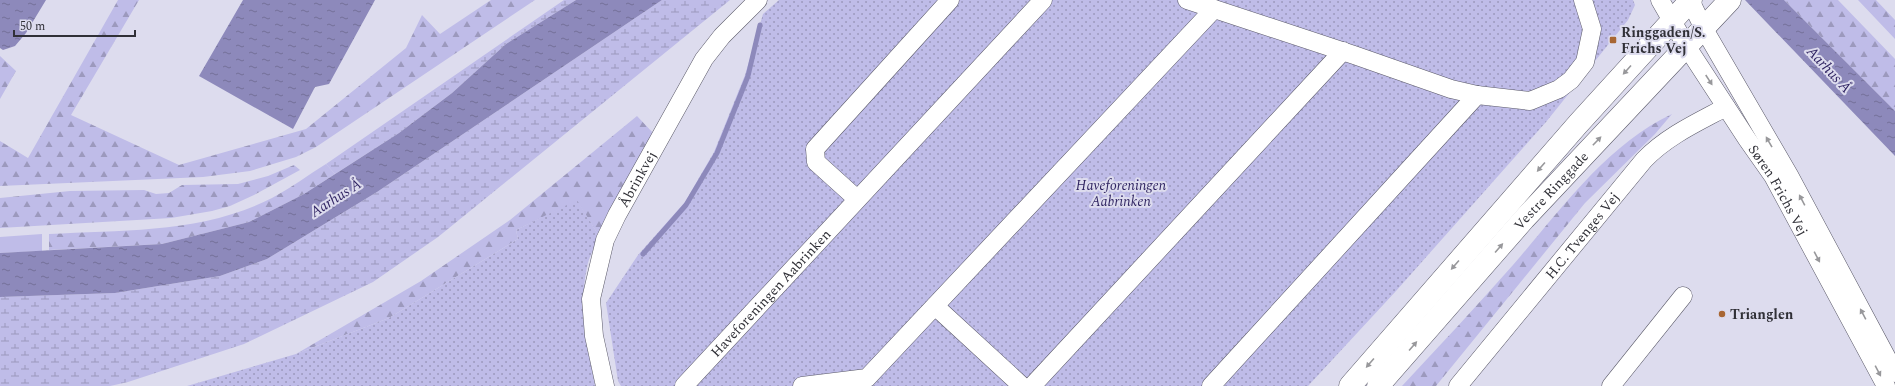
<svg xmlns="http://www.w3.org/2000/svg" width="1895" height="386" font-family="Spectral,serif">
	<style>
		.grass { fill: #bfbce8 }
		.forest { fill: url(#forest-firs) }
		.wetland { fill: url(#wetland-marsh) }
		.garden { fill: url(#garden-dots) }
		.water { fill: url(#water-ripples) }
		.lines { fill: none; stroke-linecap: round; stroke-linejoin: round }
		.stream { stroke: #8d89bb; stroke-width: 5 }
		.minor-casing { stroke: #5a5968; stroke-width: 19 }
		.major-casing { stroke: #5a5968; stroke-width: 23 }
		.minor { stroke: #fff; stroke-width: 18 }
		.major { stroke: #fff; stroke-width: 22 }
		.oneway { fill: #98989b }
		.poi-dot { fill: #a86633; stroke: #dddcee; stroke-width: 1.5 }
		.labels { text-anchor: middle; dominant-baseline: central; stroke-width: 4; stroke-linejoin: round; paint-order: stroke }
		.poi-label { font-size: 14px; font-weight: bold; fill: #303037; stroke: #dddcee; text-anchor: start }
		.street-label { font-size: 14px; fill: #303037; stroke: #dddcee }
		.park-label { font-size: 14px; font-style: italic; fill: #302562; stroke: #dddcee }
		.water-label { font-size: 15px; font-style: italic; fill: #322664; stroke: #dddcee }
	</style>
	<defs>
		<pattern id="forest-firs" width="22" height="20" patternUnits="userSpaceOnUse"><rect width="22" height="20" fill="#bfbce8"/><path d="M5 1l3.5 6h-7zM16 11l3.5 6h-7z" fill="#9c99bd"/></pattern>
		<pattern id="wetland-marsh" width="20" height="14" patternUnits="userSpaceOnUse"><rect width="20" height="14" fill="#bfbce8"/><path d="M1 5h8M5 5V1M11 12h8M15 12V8" fill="none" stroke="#9c99bd"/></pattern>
		<pattern id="garden-dots" width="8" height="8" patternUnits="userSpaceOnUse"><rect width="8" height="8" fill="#bfbce8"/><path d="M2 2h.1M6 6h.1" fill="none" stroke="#9c99bd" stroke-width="1.8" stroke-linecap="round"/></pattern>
		<pattern id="water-ripples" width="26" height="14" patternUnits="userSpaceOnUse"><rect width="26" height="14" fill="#8d89bb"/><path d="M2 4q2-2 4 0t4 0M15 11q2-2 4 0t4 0" fill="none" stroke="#747099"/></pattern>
	</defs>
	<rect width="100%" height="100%" fill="#dddcee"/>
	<path class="grass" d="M 42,234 L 42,251 L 0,253 L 0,237 Z"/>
	<path class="forest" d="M 118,0 L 139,0 L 71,115 L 179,165 L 306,129 L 406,48 L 422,15 L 440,34 L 491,0 L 535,0 L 316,147 L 296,157 L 250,171 L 203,177 L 0,186 L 0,141 L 28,158 Z
		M 1784,0 L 1838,0 L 1895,59 L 1895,111 Z
		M 1858,0 L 1876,0 L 1895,20 L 1895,39 Z
		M 0,56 L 16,71 L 0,99 Z
		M 1672,114 L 1655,134 L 1585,203 L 1436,386 L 1402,386 C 1439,346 1477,306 1513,265 C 1560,211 1606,145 1672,114 Z
		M 637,116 L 654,134 L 599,236 L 577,201 L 516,230 L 518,239 L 389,318 L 296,354 L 421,281 L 510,220 Z
		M 326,164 L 335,174 L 304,194 L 249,222 L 162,244 L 49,250 L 49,234 C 124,230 204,233 272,198 C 291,188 308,175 326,164 Z
		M 294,165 L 300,170 L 254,195 L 230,206 L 212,211 L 171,218 L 0,228 L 0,198 L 70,191 L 144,190 L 156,194 L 169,193 L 182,185 L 238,184 L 268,176 Z"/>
	<path class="wetland" d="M 564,0 L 576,0 L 506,44 L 452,93 L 399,133 L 335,174 L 326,164 Z
		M 662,0 L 730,0 L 438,237 L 373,282 L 244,344 L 128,382 L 110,386 L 0,386 L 0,297 L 115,293 L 220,276 L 267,259 L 377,192 Z"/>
	<path class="garden" d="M 779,0 L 1633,0 L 1635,5 L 1628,20 L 1546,122 L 1396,291 L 1308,386 L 621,386 L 618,381 L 606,303 L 638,255 L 685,202 L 714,152 L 745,75 L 763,14 Z
		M 577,200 L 599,236 C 595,246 589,257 587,267 C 578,308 588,346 595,386 L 187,386 L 296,354 L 389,318 L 518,239 L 516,230 Z"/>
	<path class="water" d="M 0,0 L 46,0 L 26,33 L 15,46 L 3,50 L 0,48 Z
		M 243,0 L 375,0 L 329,84 L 315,87 L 293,129 L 199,76 Z
		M 576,0 L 662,0 L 377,192 L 267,259 L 220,276 L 115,293 L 0,297 L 0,253 L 162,244 L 249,222 L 304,194 L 399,133 L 452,93 L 506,44 Z
		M 1745,0 L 1784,0 L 1895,111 L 1895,156 Z"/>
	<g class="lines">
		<path class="stream" d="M 643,254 L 686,205 L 717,153 L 748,76 L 760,25"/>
		<defs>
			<g id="minor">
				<path d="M 1187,0 L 1354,55 L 1451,89 L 1477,95 L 1530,101 L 1559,89 L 1571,80 L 1585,62 L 1592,29 L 1583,0"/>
				<path id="s1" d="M 1660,0 L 1687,47 L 1747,139 L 1773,176 L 1886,386"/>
				<path d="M 1690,0 L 1704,29 L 1789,175 L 1895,373"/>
				<path d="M 857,199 L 816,162 L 815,149 L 950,0"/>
				<path d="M 935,306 L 1022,386"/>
				<path id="s2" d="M 605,386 L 594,336 L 591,299 L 605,240 L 617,215 L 704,59 L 722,36 L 758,0"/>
				<path id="s3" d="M 684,386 L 1043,0"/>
				<path d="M 802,386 L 867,378 L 1214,9"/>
				<path d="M 1032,386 L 1343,51"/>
				<path d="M 1211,386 L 1477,95"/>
				<path id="s4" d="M 1458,386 L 1644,160 C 1667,136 1698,122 1726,107"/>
				<path d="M 1611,386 L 1683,296"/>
			</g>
			<g id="major">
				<path d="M 1350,386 L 1578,124 L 1691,0"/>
				<path id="s5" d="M 1378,386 L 1524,219 L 1730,0"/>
			</g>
		</defs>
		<use href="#minor" class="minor-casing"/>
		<use href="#major" class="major-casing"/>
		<use href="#minor" class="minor"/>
		<use href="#major" class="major"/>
	</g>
	<defs><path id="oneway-solid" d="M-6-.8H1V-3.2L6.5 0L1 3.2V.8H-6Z"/></defs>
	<g class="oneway">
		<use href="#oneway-solid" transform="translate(1627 70) rotate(132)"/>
		<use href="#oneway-solid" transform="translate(1709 80) rotate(57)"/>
		<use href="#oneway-solid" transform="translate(1597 141) rotate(-46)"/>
		<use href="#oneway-solid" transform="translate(1769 142) rotate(-120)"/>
		<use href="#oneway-solid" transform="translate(1541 167) rotate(131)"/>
		<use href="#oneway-solid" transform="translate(1802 200) rotate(-118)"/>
		<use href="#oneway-solid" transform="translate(1499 248) rotate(-49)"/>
		<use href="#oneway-solid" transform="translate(1817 257) rotate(62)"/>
		<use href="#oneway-solid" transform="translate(1455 265) rotate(131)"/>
		<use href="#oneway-solid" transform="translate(1863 314) rotate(-118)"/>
		<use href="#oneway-solid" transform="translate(1413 346) rotate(-49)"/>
		<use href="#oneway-solid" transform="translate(1370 363) rotate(131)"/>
		<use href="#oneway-solid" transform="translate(1878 371) rotate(62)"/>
	</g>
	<g class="poi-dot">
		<rect x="1609" y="36" width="8" height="8" rx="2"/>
		<circle cx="1722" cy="314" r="4"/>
	</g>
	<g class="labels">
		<g class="poi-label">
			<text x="1621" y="32">Ringgaden/S.<tspan x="1621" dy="16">Frichs Vej</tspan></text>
			<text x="1730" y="314">Trianglen</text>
		</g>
		<g class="street-label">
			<text stroke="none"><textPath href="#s2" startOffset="218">Åbrinkvej</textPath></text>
			<text stroke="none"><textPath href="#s5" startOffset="261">Vestre Ringgade</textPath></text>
			<text stroke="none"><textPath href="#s1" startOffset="224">Søren Frichs Vej</textPath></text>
			<text stroke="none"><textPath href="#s4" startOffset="195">H.C. Tvenges Vej</textPath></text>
			<text stroke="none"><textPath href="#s3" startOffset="127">Haveforeningen Aabrinken</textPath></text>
		</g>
		<g class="park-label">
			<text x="1121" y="185">Haveforeningen<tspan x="1121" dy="16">Aabrinken</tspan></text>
		</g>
		<g class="water-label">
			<text transform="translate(1829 70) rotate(47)">Aarhus Å</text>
			<text transform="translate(336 198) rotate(-33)">Aarhus Å</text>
		</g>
	</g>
	<path d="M14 30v6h121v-6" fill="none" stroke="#303037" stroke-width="2"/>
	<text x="20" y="30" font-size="12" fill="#303037" stroke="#dddcee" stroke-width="3" paint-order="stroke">50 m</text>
</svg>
